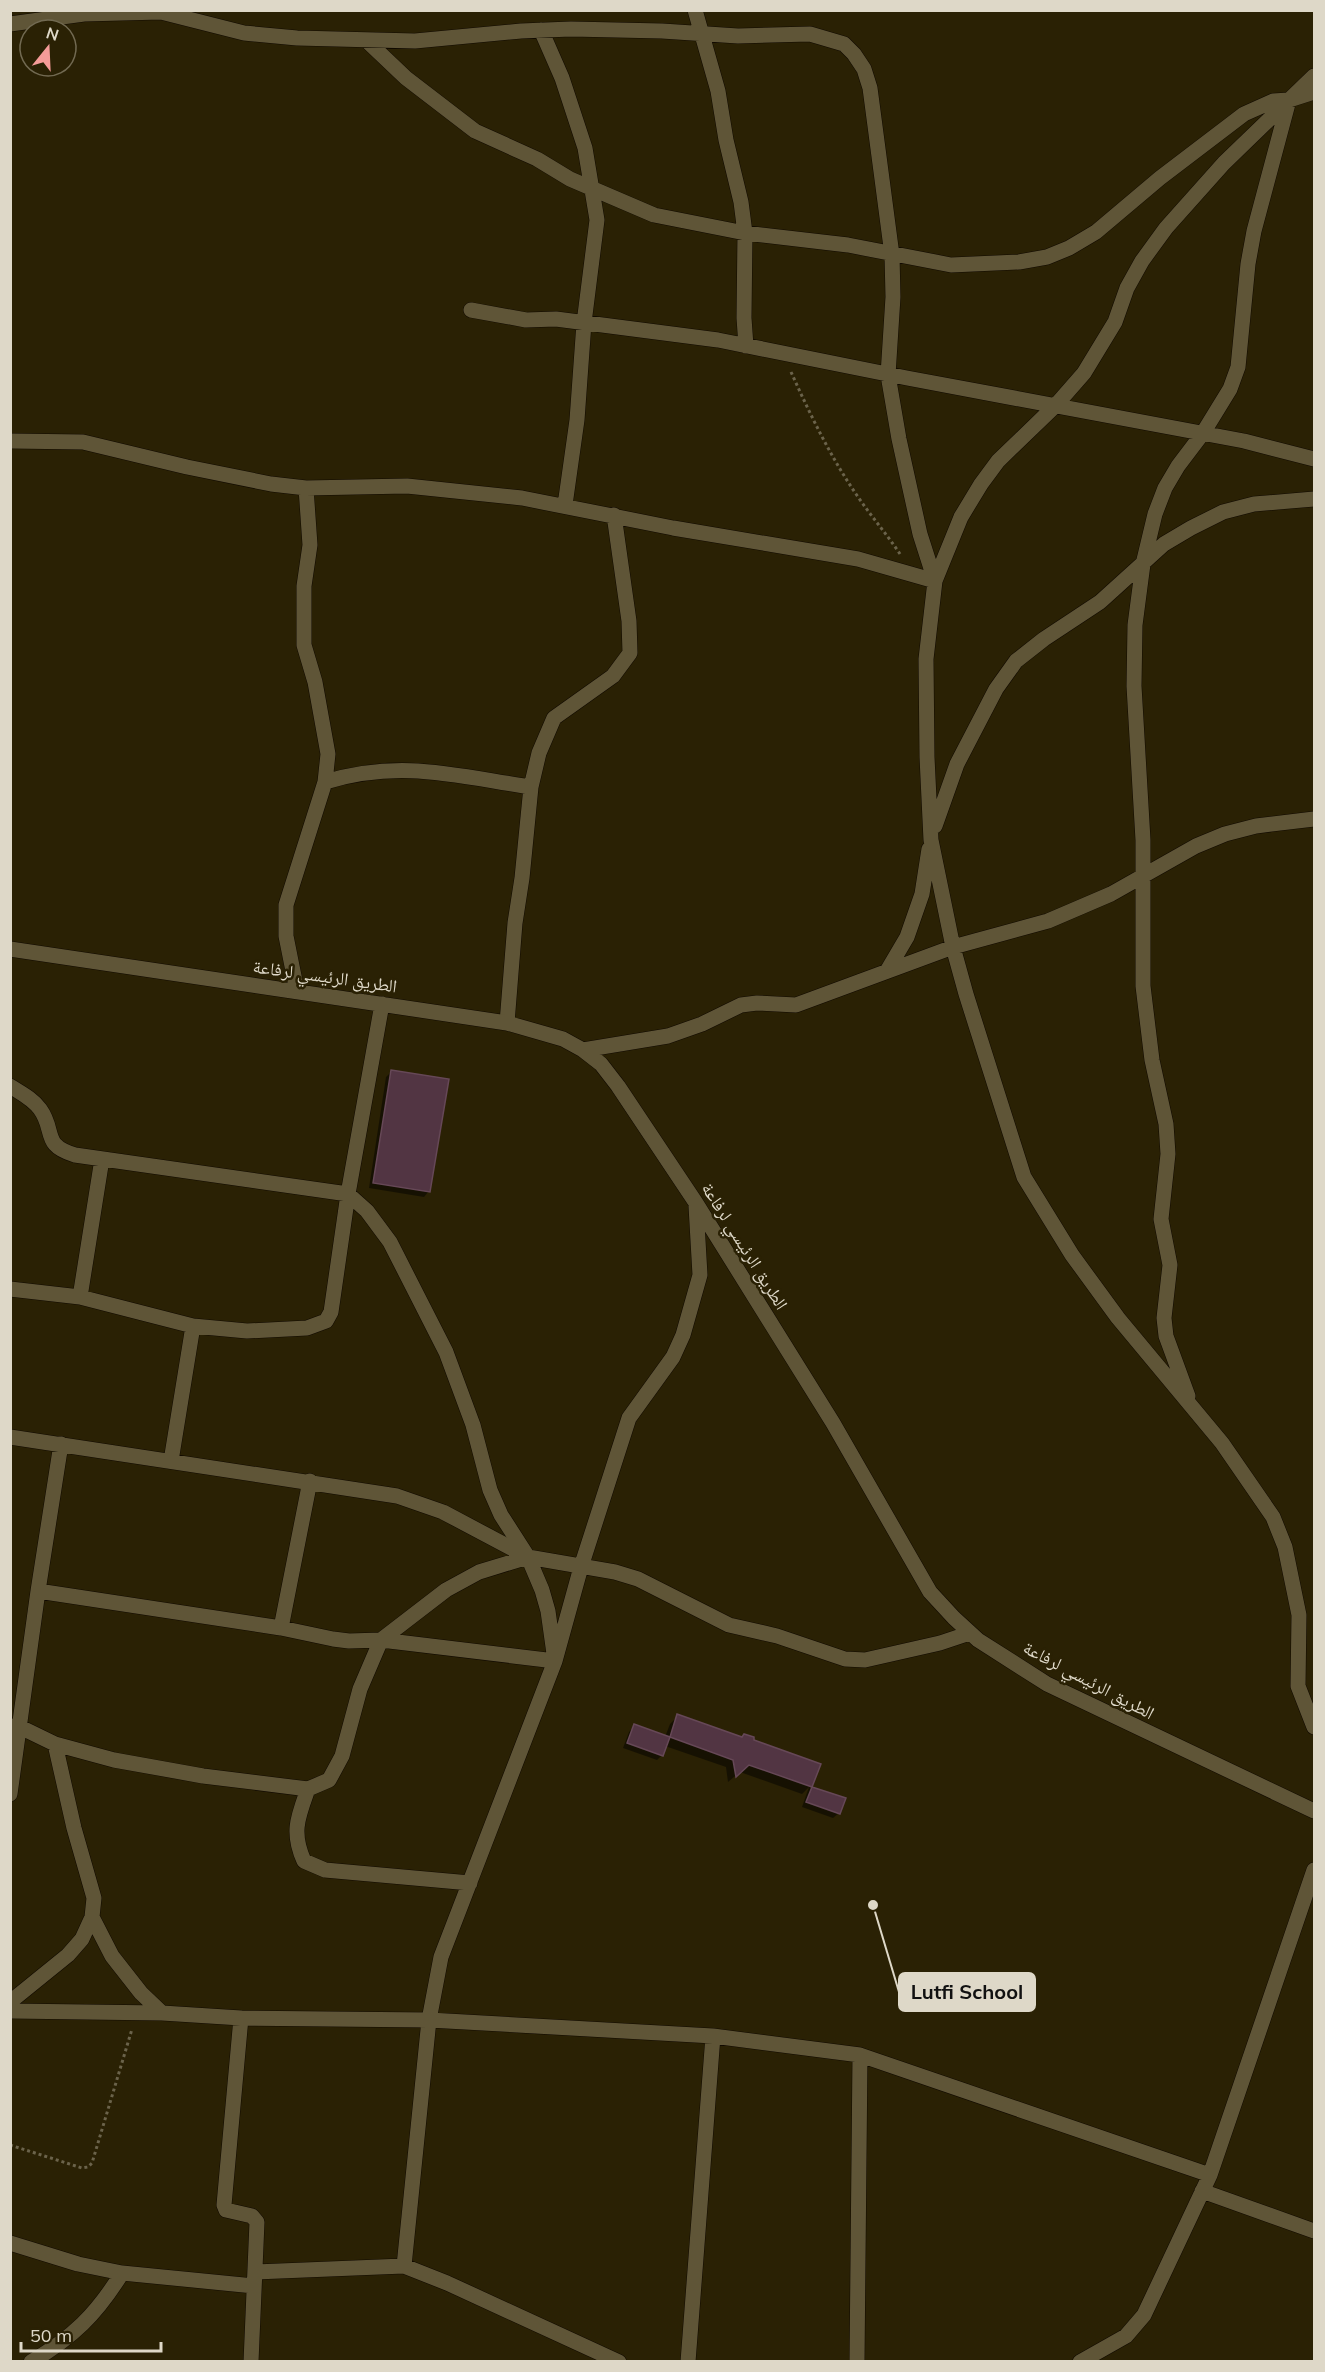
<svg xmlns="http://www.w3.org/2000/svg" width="1325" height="2372" font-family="Mulish,'Noto Naskh Arabic',sans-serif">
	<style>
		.shadow { fill: #0007 }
		.building { fill: #523543; stroke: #664857; stroke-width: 1.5 }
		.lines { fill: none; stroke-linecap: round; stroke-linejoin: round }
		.minor-casing { stroke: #110a00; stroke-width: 16 }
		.path { stroke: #6b634b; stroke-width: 3; stroke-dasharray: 3 3; stroke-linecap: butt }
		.minor { stroke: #5f5537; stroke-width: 15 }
		.labels { text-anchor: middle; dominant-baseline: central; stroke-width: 5; stroke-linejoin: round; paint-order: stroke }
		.street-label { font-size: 18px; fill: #ded8c8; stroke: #2a2104 }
		.leader { fill: none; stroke: #ded8c8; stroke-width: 2 }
		.callout-dot { fill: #ded8c8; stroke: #2a2104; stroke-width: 2 }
		.callout { fill: #ded8c8; stroke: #ded8c8; stroke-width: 2 }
		.callout-label { font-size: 20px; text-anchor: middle; font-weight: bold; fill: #111 }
	</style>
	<rect width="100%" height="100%" fill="#2a2104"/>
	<path class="shadow" d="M 392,1071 L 429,1191 L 424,1197 L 369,1188 L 386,1077 Z
		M 678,1716 L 819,1764 L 810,1788 L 844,1799 L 839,1813 L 833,1818 L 802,1807 L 809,1787 L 802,1794 L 740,1772 L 728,1782 L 726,1767 L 665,1746 L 662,1755 L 657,1760 L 623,1748 L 629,1732 L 634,1726 L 665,1737 L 670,1724 Z"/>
	<path class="building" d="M 391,1070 L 449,1079 L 430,1192 L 373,1183 Z
		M 677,1714 L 742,1737 L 744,1734 L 754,1737 L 754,1740 L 821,1764 L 812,1787 L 749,1765 L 736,1777 L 733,1760 L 670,1737 Z
		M 634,1724 L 670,1737 L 663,1756 L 627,1743 Z
		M 812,1787 L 846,1798 L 840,1814 L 806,1802 Z"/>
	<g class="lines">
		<defs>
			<path id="minor" d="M 695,10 L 718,91 L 726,140 L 741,202 L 745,233 L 744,318 L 746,346
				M 10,24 L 84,14 L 161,12 L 244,33 L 297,38 L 415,41 L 521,31 L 571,29 L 662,31 L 738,36 L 810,34 L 844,44 L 854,54 L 864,69 L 870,88 L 892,255 L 893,297 L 888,375 L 899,439 L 920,534 L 935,581
				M 541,30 L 562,78 L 585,148 L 597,220 L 584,323 L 577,420 L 565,505
				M 366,40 L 406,78 L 475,131 L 537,159 L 570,179 L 654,215 L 745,233 L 848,245 L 951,265 L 1019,262 L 1047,257 L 1069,248 L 1096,232 L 1160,178 L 1244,114 L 1273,101 L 1289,100 L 1314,92
				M 1314,76 L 1224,163 L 1166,228 L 1142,261 L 1127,288 L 1115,322 L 1084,373 L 1056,405 L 998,461 L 981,484 L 961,517 L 935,581 L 926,659 L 927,757 L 931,840 L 953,947 L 966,994 L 1024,1177 L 1072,1255 L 1118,1318 L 1222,1443 L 1273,1517 L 1285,1547 L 1299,1615 L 1298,1686 L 1314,1727
				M 471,310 L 526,320 L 556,319 L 718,340 L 907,378 L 1244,441 L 1314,459
				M 10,441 L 83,442 L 187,467 L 271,484 L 306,488 L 407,486 L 522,498 L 673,528 L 858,559 L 935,581
				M 325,782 C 401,759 456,776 531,787
				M 935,826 L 957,764 L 996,689 L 1016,661 L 1044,639 L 1100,602 L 1164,544 L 1191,528 L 1223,512 L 1254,504 L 1314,499
				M 10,949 L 507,1023 L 563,1039 L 583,1050 L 601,1064 L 618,1086 L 696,1203 L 833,1423 L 930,1592 L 954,1618 L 978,1640 L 1047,1684 L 1314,1811
				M 887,971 L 907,937 L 922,894 L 929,849
				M 297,991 L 286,936 L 286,905 L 325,782 L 328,754 L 315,682 L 304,645 L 304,586 L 310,545 L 306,488
				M 507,1023 L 515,923 L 522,878 L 531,787 L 539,753 L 554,718 L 613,676 L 630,653 L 629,621 L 614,515
				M 583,1050 L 668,1036 L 702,1024 L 741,1005 L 757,1003 L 796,1005 L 953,947 L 1048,921 L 1111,894 L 1196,846 L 1225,834 L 1256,826 L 1314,819
				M 10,1086 C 21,1093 33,1099 40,1109 C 56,1131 41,1145 75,1155 L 348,1194 L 367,1211 L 390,1242 L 446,1352 L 473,1425 L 490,1490 L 501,1515 L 528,1557 L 542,1590 L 548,1611 L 555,1661 L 381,1640 L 349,1641 L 333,1639 L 281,1628 L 38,1591
				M 10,1289 L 80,1297 L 193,1326 L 247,1331 L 307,1328 L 326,1321 L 331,1312 L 348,1194 L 382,1004
				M 80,1297 L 102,1159
				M 1188,1396 L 1166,1336 L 1164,1318 L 1170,1265 L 1161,1219 L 1168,1154 L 1166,1124 L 1152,1060 L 1143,986 L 1143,840 L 1134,686 L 1135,625 L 1143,564 L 1155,514 L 1165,488 L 1178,466 L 1203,433 L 1230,389 L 1238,367 L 1248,264 L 1254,231 L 1289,100
				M 10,1437 L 397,1496 L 443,1512 L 528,1557 L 615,1572 L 638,1579 L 729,1625 L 777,1636 L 845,1659 L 865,1660 L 940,1643 L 970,1633
				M 171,1461 L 193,1326
				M 281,1628 L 310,1481
				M 10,1726 L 20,1727 L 55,1744 L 114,1760 L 203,1776 L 308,1789
				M 10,1794 L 38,1591 L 61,1444
				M 470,1883 L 325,1870 L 304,1861 C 291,1832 298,1817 308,1789 L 329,1780 L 342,1756 L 360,1689 L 381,1640 L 446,1590 L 479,1572 L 528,1557
				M 92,1917 L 112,1956 L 141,1993 L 162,2013
				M 10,2002 L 68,1955 L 82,1939 L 92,1917 L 94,1898 L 74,1828 L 55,1744
				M 10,2011 L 162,2013 L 241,2018 L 429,2020 L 713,2036 L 860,2055 L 1210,2175 L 1314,1870
				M 241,2018 L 224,2205 L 226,2210 L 252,2216 L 257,2222 L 251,2362
				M 1202,2191 L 1314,2231
				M 10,2243 L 78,2264 L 122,2273 L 254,2286
				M 255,2272 L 404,2266
				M 31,2362 C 73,2337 96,2315 122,2273
				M 619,2362 L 447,2283 L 404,2266 L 429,2020 L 441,1957 L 555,1661 L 581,1567 L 629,1418 L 673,1357 L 683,1335 L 700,1275 L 696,1206
				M 688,2362 L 713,2036
				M 857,2362 L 860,2055
				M 1080,2362 L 1126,2336 L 1144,2315 L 1210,2175"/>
		</defs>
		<use href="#minor" class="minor-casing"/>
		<path class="path" d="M 791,372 C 810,414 830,456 856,494 C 870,515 886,533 900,554
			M 10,2145 L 82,2168 L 88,2167 L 92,2163 L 132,2029"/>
		<use href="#minor" class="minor"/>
	</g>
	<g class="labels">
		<g class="street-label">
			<text transform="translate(325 976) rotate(8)">الطريق الرئيسي لرفاعة</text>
			<text transform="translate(745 1246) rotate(58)">الطريق الرئيسي لرفاعة</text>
			<text transform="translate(1089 1680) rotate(28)">الطريق الرئيسي لرفاعة</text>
		</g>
	</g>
	<path class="leader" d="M873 1905L899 1992"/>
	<circle class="callout-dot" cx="873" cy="1905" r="6"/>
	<rect class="callout" x="899" y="1973" width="136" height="38" rx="6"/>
	<g class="callout-label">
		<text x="967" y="1999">Lutfi School</text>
	</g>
	<rect width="1325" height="2372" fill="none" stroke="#ded8c8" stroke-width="24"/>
	<g transform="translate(48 48) rotate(18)"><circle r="28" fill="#2a2104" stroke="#726a52" stroke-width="1.5"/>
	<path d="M0-4.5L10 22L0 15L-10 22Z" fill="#f59b98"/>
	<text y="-9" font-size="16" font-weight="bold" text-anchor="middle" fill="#ded8c8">N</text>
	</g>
	<path d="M21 2342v9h140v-9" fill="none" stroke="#ded8c8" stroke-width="3"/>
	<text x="30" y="2342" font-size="18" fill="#ded8c8" stroke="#2a2104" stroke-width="4.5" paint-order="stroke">50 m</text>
</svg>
